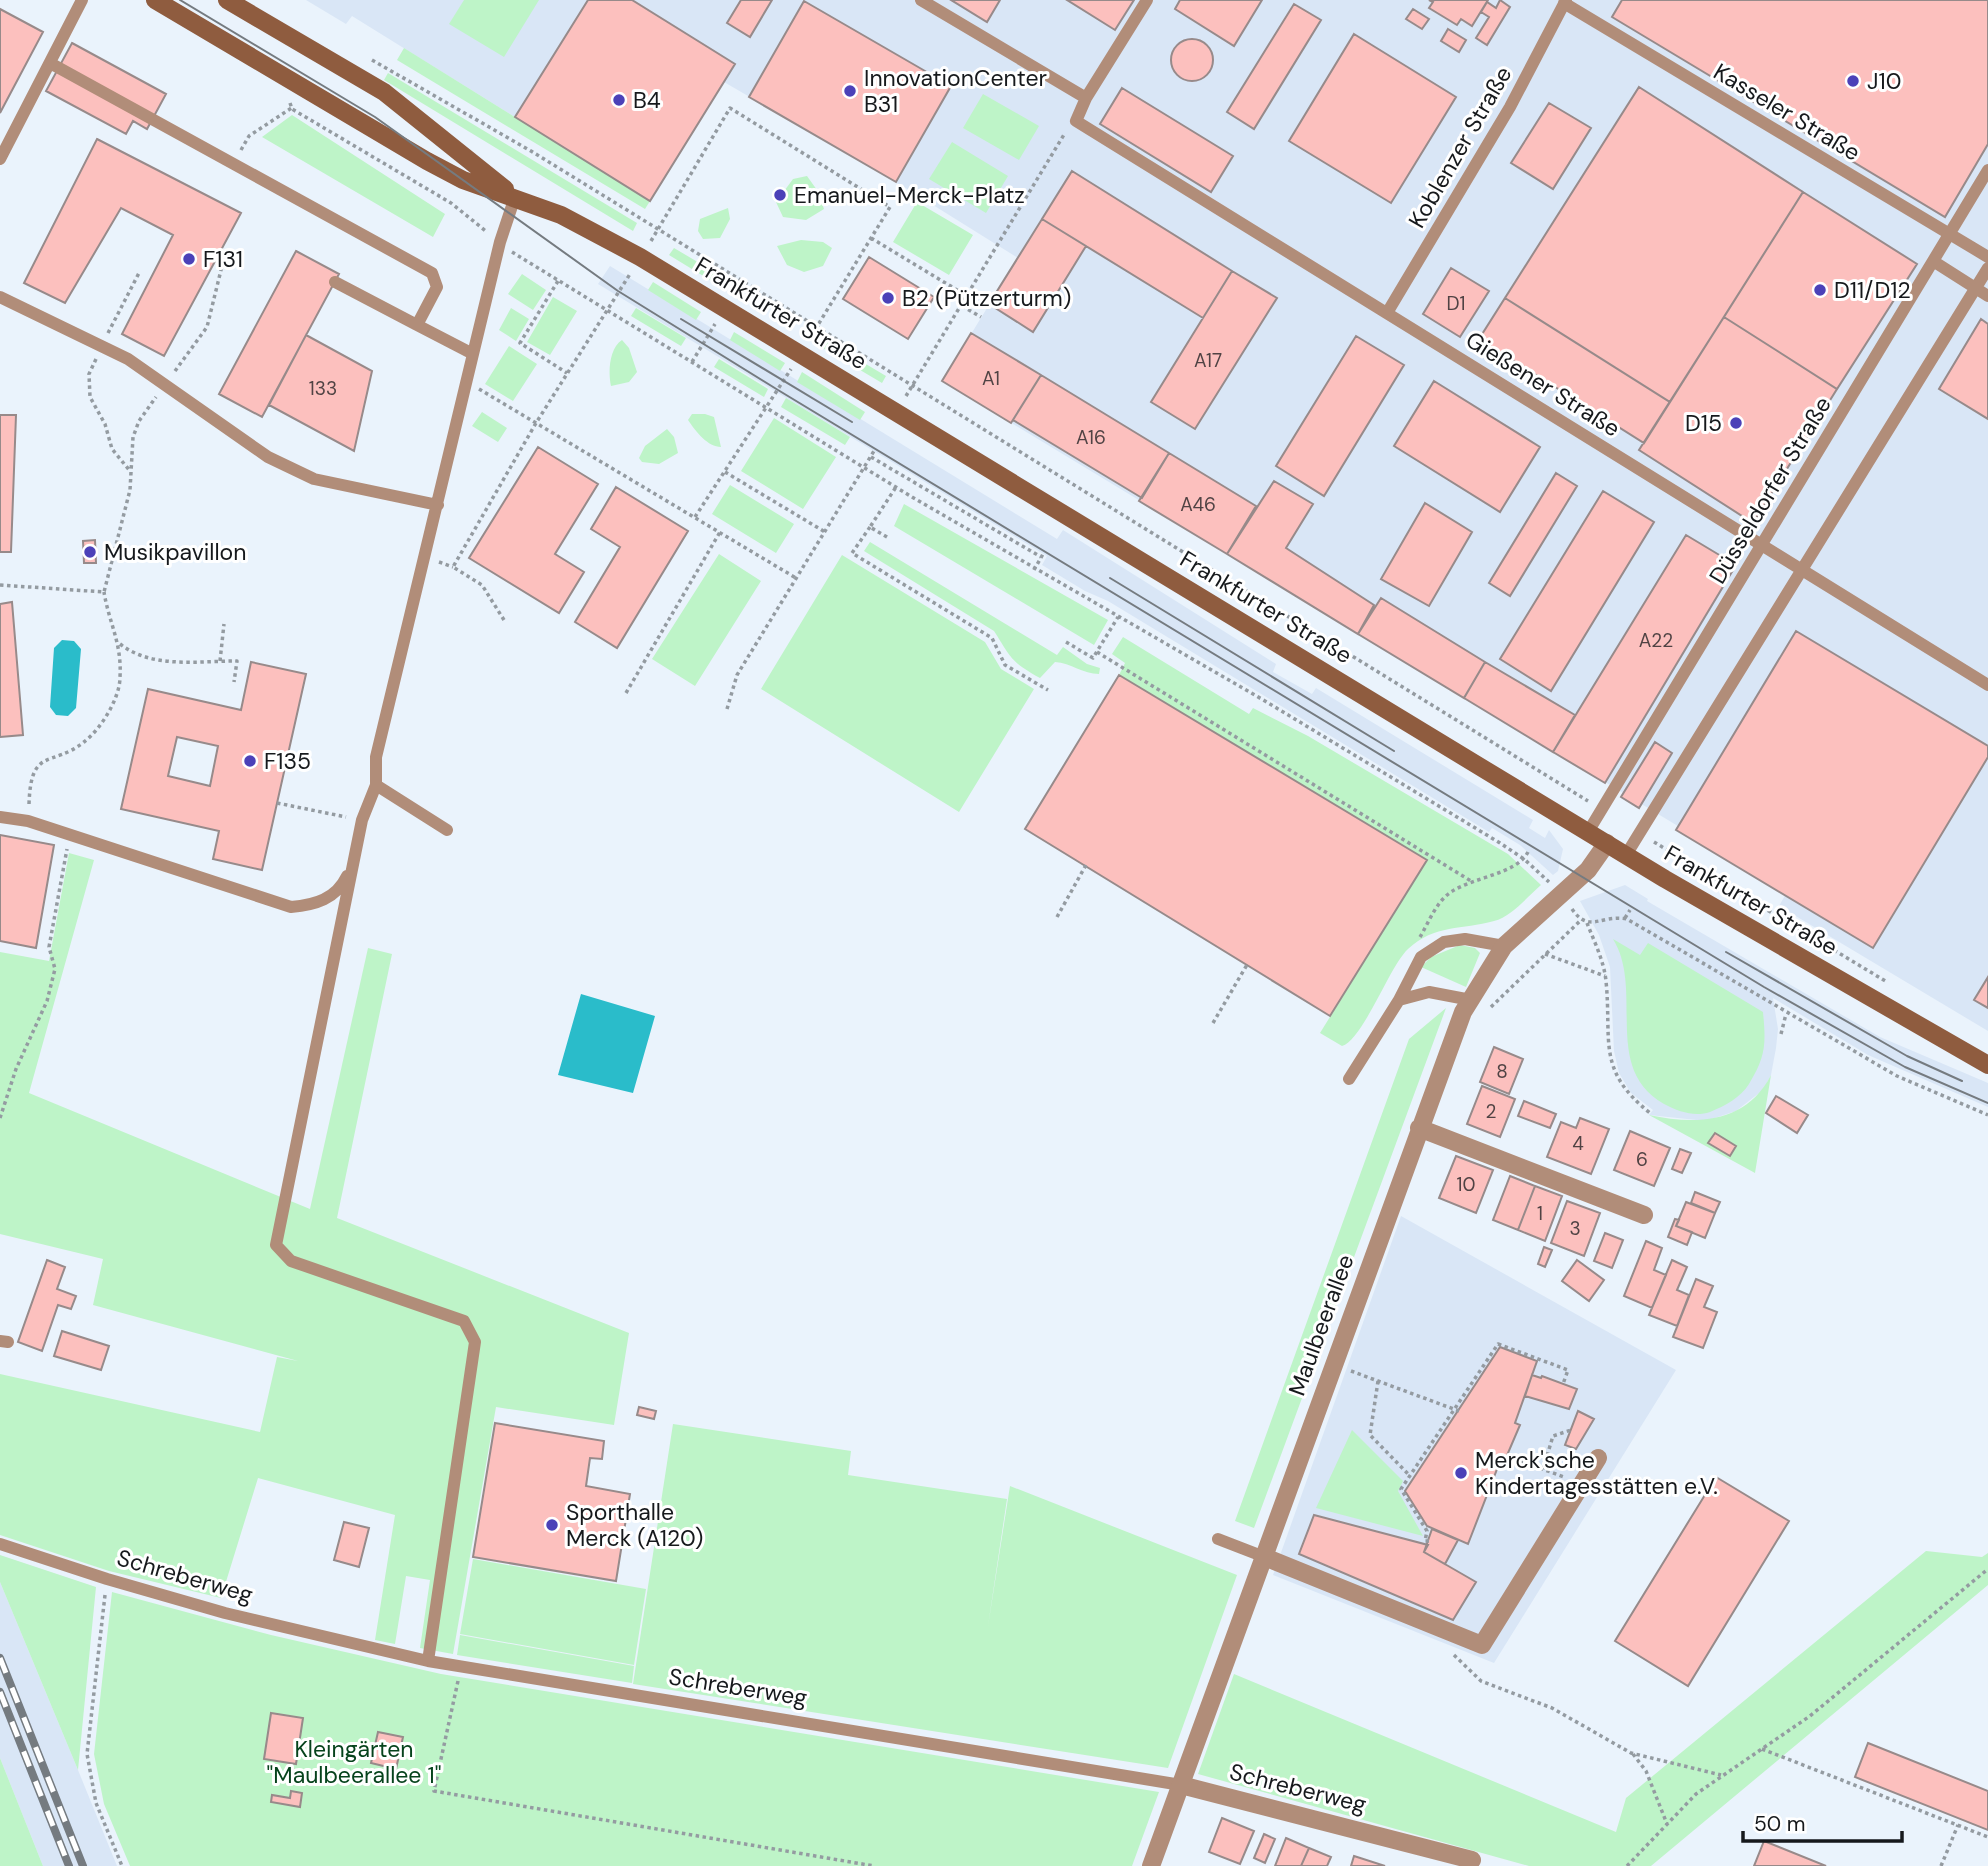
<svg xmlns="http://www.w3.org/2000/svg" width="1988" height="1866" font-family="'DM Sans',sans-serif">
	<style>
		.built { fill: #d9e6f6 }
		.green { fill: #bef4c8 }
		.water { fill: #2abcca }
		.building { fill: #fcc0be; stroke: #978a8a; stroke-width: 2; fill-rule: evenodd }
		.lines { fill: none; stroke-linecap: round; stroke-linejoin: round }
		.path { stroke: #949ba1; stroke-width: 3.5; stroke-dasharray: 3.5 3.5; stroke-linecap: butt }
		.lane { stroke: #b18d79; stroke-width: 12 }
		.street { stroke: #b18d79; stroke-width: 18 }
		.secondary { stroke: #8f5c3f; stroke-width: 18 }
		.tram { stroke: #757b80; stroke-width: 2 }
		.rail-casing { stroke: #757b80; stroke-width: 8 }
		.rail { stroke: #fff; stroke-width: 5; stroke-dasharray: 16; stroke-linecap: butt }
		.poi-dot { fill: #4b41b8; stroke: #fff; stroke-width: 2.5 }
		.labels { text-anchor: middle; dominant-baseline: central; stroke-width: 6; stroke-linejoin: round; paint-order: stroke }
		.number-label { font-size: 19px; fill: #504344 }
		.poi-label { font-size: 23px; fill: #16191c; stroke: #fff; text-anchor: start }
		.street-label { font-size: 23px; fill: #16191c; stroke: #fff }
		.park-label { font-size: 23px; fill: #06431c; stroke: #fff }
	</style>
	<rect width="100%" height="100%" fill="#eaf3fc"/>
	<path class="built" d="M 306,0 L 1988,0 L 1988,1031 L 1779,906 L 1787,892 L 942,381 L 1018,258 L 909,190 L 724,82 L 650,201 L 352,16 L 346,24 Z
		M 610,266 L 1057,539 L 1063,530 L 1276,664 L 1273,672 L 1312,694 L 1316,688 L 1533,820 L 1529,828 L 1545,838 L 1549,830 L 1563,849 L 1558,871 L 1553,875 L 1520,845 L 1492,828 L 1489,832 L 1108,601 L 1085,591 L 1042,565 L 1047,556 L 598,284 Z
		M 1625,885 L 1648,899 L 1647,901 L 1880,1037 L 1988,1083 L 1988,1107 L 1868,1055 L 1773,998 L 1778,1029 L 1776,1048 L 1771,1075 L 1763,1090 L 1736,1111 L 1706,1121 L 1649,1115 L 1653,1110 L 1631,1093 L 1619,1073 L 1614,1051 L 1610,967 L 1599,935 L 1580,901 Z
		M 1401,1216 L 1676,1370 L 1494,1663 L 1273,1575 Z
		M 0,1582 L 78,1770 L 117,1866 L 43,1866 L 0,1758 Z"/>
	<path class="green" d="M 464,0 L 539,0 L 504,57 L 449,24 Z
		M 404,48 L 650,201 L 645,209 L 397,60 Z
		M 388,73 L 637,223 L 633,231 L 384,80 Z
		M 983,94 L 1039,126 L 1019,160 L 963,128 Z
		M 292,115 L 445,214 L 433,237 L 262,137 Z
		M 952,142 L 1008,176 L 986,213 L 929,179 Z
		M 807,176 L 817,190 L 824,209 L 806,220 L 783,217 L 776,202 L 793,179 Z
		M 917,202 L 973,235 L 949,275 L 893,242 Z
		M 728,208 L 730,219 L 720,238 L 703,239 L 698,231 L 700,219 Z
		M 801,240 L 823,242 L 832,248 L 823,266 L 804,272 L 787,265 L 777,246 Z
		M 674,248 L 723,277 L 718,285 L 669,255 Z
		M 522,274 L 546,290 L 533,310 L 508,294 Z
		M 653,282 L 701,312 L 696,320 L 648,290 Z
		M 553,297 L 577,311 L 550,355 L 527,342 Z
		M 511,308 L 529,319 L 516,341 L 499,330 Z
		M 636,308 L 686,338 L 681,346 L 631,316 Z
		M 734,332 L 785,363 L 780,371 L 730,340 Z
		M 822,338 L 886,376 L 882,383 L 818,345 Z
		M 622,340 L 629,348 L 637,372 L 629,382 L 611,386 C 608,373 609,348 622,340 Z
		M 509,346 L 537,364 L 513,401 L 485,384 Z
		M 719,359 L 768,389 L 764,397 L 714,367 Z
		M 802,372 L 865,412 L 860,420 L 797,382 Z
		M 786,398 L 850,437 L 845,445 L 781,407 Z
		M 482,412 L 507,428 L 498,442 L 472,426 Z
		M 692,414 L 705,414 L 714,417 L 721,447 C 708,447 696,432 688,420 Z
		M 774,418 L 836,457 L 803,509 L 741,471 Z
		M 667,429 L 674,437 L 678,453 L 659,464 L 642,462 L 639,458 L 645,446 Z
		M 730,485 L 794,524 L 776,553 L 712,514 Z
		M 904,504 L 1108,620 L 1094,645 L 894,526 Z
		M 870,542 L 1057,655 L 1063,647 L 1087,664 L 1100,668 L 1099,674 C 1083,674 1071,663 1055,662 L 1040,678 C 1010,661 1012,659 994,631 L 864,551 Z
		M 719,554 L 761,581 L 695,686 L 652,659 Z
		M 842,555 L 985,642 L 1001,669 L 1034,689 L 959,812 L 761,689 Z
		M 1123,637 L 1249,714 L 1253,708 L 1308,736 L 1508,854 L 1541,885 C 1527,897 1512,916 1494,921 C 1462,930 1435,924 1408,949 C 1389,967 1363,1040 1342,1046 L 1320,1033 L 1427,860 L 1119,675 L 1125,663 L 1112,654 Z
		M 69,853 L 94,860 L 29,1093 L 310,1209 L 368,948 L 392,954 L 337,1218 L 629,1333 L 614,1425 L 496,1407 L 453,1654 L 420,1648 L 430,1580 L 406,1576 L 395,1644 L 375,1640 L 395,1515 L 258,1478 L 221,1598 L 109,1571 L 0,1535 L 0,1374 L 260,1432 L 277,1357 L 298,1361 L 93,1305 L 103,1259 L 0,1234 L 0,952 L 49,961 Z
		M 1613,939 L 1640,955 L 1648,943 L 1763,1012 C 1766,1044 1766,1056 1749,1084 C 1741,1097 1725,1106 1710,1112 C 1695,1117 1679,1112 1664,1104 C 1601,1068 1645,991 1613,939 Z
		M 1460,945 L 1475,948 L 1480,953 L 1466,987 L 1421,967 L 1431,957 Z
		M 1446,1008 L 1254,1528 L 1235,1521 L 1409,1039 Z
		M 1771,1075 L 1755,1173 L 1649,1115 C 1696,1125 1746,1124 1771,1075 Z
		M 673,1424 L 851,1451 L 848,1475 L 1007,1499 L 988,1626 L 1010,1486 L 1237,1575 L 1168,1768 L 633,1684 Z
		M 1352,1430 L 1403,1481 L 1398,1491 L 1423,1536 L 1316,1508 Z
		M 1926,1551 L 1982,1557 L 1988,1553 L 1988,1585 L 1651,1866 L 1529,1866 L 1198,1774 L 1234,1674 L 1616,1832 L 1626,1798 Z
		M 0,1555 L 96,1587 L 78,1770 L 0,1582 Z
		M 473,1559 L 646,1589 L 634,1665 L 460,1634 Z
		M 112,1592 L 271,1635 L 441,1674 L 1159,1792 L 1132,1866 L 130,1866 L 104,1804 L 94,1754 Z
		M 460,1635 L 634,1666 L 632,1683 L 457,1655 Z
		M 0,1758 L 43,1866 L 0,1866 Z"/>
	<path class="water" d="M 62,640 L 74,641 L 81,649 L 76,708 L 68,716 L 56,715 L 50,707 L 54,648 Z
		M 581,994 L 655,1016 L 633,1093 L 558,1075 Z"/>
	<path class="building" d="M 588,0 L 632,0 L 735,64 L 650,201 L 515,117 Z
		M 741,0 L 772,0 L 750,37 L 727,23 Z
		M 951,0 L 1000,0 L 987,22 Z
		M 1067,0 L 1134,0 L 1115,30 Z
		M 1180,0 L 1262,0 L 1234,46 L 1175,9 Z
		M 1429,0 L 1488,0 L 1472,26 L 1461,19 L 1457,25 L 1429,8 L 1433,2 Z
		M 1500,0 L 1510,7 L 1487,45 L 1476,38 L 1489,17 L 1481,12 L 1487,2 L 1496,8 Z
		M 1622,0 L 1988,0 L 1988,144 L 1945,217 L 1612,17 Z
		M 804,1 L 951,86 L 896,182 L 749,97 Z
		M 1294,4 L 1321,20 L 1254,129 L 1227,112 Z
		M 0,9 L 43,32 L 0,113 Z
		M 1413,9 L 1429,19 L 1422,29 L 1406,19 Z
		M 1448,29 L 1466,40 L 1459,52 L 1441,41 Z
		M 1354,34 L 1456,97 L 1391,203 L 1289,141 Z
		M1171 60a21 21 0 1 1 42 0a21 21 0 1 1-42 0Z
		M 72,43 L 166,94 L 147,129 L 133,121 L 126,134 L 46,91 Z
		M 1639,87 L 1803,192 L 1670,402 L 1505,298 Z
		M 1122,88 L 1233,156 L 1211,192 L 1100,124 Z
		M 1549,103 L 1591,128 L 1553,189 L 1511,163 Z
		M 97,139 L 241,213 L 164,356 L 122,334 L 173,235 L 121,208 L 65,303 L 24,283 Z
		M 1072,171 L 1232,271 L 1203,318 L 1042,219 Z
		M 1803,192 L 1917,264 L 1837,389 L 1724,317 Z
		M 1042,219 L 1086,246 L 1033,332 L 989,304 Z
		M 296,251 L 339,274 L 262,417 L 219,394 Z
		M 869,257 L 934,297 L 908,339 L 843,299 Z
		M 1451,268 L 1489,291 L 1460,337 L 1423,314 Z
		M 1232,271 L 1277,298 L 1195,429 L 1151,402 Z
		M 1505,298 L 1670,402 L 1644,443 L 1479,339 Z
		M 1724,317 L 1837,389 L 1753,523 L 1639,450 Z
		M 1981,319 L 1988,324 L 1988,419 L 1939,389 Z
		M 971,333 L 1041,375 L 1011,423 L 942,381 Z
		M 306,335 L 372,371 L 354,451 L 269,405 Z
		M 1356,336 L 1404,365 L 1324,496 L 1276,466 Z
		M 1041,375 L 1169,453 L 1142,498 L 1013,420 Z
		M 1434,381 L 1540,447 L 1500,512 L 1394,446 Z
		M 0,415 L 16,415 L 11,552 L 0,552 Z
		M 538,447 L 598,484 L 555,554 L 584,572 L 559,613 L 469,558 Z
		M 1169,453 L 1256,506 L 1227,554 L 1139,501 Z
		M 1556,473 L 1577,486 L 1510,596 L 1489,583 Z
		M 1274,481 L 1313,504 L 1286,548 L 1374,605 L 1358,634 L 1227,554 Z
		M 616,487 L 688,531 L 617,648 L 575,622 L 620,547 L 591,529 Z
		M 1603,491 L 1654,522 L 1551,691 L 1500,659 Z
		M 1425,503 L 1472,532 L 1429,606 L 1381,579 Z
		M 1686,535 L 1736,565 L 1605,783 L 1553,752 Z
		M 95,540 L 96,563 L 84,563 L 83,541 Z
		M 1381,598 L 1485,662 L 1464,698 L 1358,634 Z
		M 12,602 L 23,735 L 0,737 L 0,604 Z
		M 1796,631 L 1988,746 L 1988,757 L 1873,948 L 1676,830 Z
		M 251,662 L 306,674 L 262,870 L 213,859 L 219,831 L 121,809 L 148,689 L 241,710 ZM 177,737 L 218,746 L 210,786 L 168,776 Z
		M 1485,662 L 1575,715 L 1553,752 L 1464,698 Z
		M 1119,675 L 1427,860 L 1330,1016 L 1025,829 Z
		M 1655,742 L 1672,753 L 1639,808 L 1621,797 Z
		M 0,835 L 54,845 L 36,948 L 0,941 Z
		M 1988,977 L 1988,1008 L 1974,1000 Z
		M 1494,1047 L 1523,1059 L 1509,1094 L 1480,1082 Z
		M 1482,1086 L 1515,1099 L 1500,1137 L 1467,1124 Z
		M 1776,1096 L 1808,1115 L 1797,1133 L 1766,1113 Z
		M 1524,1101 L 1556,1114 L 1550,1128 L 1518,1116 Z
		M 1580,1118 L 1609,1129 L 1591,1174 L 1547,1157 L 1561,1122 L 1576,1128 Z
		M 1630,1131 L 1670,1148 L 1654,1186 L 1614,1170 Z
		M 1715,1133 L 1736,1146 L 1730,1156 L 1708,1143 Z
		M 1680,1149 L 1691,1153 L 1682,1173 L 1672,1169 Z
		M 1456,1156 L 1493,1170 L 1476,1213 L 1439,1198 Z
		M 1510,1176 L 1535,1186 L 1518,1230 L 1493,1220 Z
		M 1535,1186 L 1562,1196 L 1545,1241 L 1518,1230 Z
		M 1695,1192 L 1720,1202 L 1715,1213 L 1691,1203 Z
		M 1567,1201 L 1600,1213 L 1584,1256 L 1551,1243 Z
		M 1686,1202 L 1715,1213 L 1705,1238 L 1676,1226 Z
		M 1675,1219 L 1679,1220 L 1676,1226 L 1692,1232 L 1687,1245 L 1668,1237 Z
		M 1605,1233 L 1623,1240 L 1612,1268 L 1594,1261 Z
		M 1646,1241 L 1662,1248 L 1654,1270 L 1666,1275 L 1652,1308 L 1624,1296 Z
		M 1544,1247 L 1552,1250 L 1545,1267 L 1538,1264 Z
		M 47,1260 L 65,1267 L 57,1289 L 76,1296 L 71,1309 L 58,1305 L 42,1351 L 18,1342 Z
		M 1577,1260 L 1604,1280 L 1589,1301 L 1562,1281 Z
		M 1672,1260 L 1687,1267 L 1677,1290 L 1689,1295 L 1677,1326 L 1649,1315 Z
		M 1696,1279 L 1713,1286 L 1704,1307 L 1717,1312 L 1703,1348 L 1673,1337 Z
		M 62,1331 L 109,1346 L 101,1370 L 54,1356 Z
		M 1500,1347 L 1537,1361 L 1515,1423 L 1520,1425 L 1505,1460 L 1501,1459 L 1468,1544 L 1427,1526 L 1405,1491 Z
		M 1532,1375 L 1541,1378 L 1542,1376 L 1577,1389 L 1569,1409 L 1525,1396 Z
		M 639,1407 L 656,1411 L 654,1419 L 637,1415 Z
		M 1578,1411 L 1594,1419 L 1576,1449 L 1565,1445 Z
		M 495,1423 L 604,1441 L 602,1459 L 590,1458 L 586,1486 L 630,1494 L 616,1581 L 473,1557 Z
		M 1716,1477 L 1789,1521 L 1688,1686 L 1615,1641 Z
		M 1314,1515 L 1428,1545 L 1424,1552 L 1476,1582 L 1453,1620 L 1299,1554 Z
		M 344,1522 L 369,1528 L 359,1567 L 334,1560 Z
		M 1432,1529 L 1458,1540 L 1445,1564 L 1424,1552 Z
		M 271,1713 L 303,1718 L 296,1764 L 264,1759 Z
		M 378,1732 L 403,1737 L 396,1769 L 371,1763 Z
		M 1868,1743 L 1988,1791 L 1988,1830 L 1855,1777 Z
		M 291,1791 L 302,1793 L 300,1807 L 271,1802 L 272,1795 L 290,1798 Z
		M 1222,1818 L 1254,1831 L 1240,1864 L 1209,1852 Z
		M 1264,1834 L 1275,1839 L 1265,1863 L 1254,1858 Z
		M 1286,1838 L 1309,1848 L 1301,1866 L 1275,1866 Z
		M 1764,1841 L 1826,1866 L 1754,1866 Z
		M 1309,1848 L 1331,1857 L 1327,1866 L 1301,1866 Z
		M 1354,1856 L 1385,1866 L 1351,1866 Z"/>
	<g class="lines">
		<path class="path" d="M 372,60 L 531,151 L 1588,801
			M 290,103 L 292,109 L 451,203 L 487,232
			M 241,150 L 249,136 L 293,107
			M 871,238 L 967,296
			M 651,241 L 730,108 L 890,207 L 810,338
			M 512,252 L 912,497 L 1265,701 L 1500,843 L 1524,859 L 1549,882
			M 558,281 L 520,343 L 567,373
			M 734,294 L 741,280
			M 962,306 L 981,317
			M 108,333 L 139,273
			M 96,359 L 89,374 L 90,397 L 105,424 L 112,449 L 130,471
			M 692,362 L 715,324
			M 175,371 L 207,327 L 222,266
			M 479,389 L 796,578
			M 906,396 L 1065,133
			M 871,457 L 1041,557
			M 725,472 L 825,532
			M 695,517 L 791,369
			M 870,527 L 852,553 L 992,638 L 1005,665 L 1048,690
			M 887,537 L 870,527 L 896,487
			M 439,562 L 453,567
			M 1034,570 L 1043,554
			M 0,585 L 104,592 L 130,490 L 133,437 L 139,421 L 156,397
			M 504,620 L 482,585 L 453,567 L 536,423 L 630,274
			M 1066,642 L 1093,658 L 1118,617
			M 120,644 C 152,669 198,661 237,661 L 234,682
			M 1097,652 L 1471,881
			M 220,661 L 224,624
			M 626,693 L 720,532
			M 727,709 L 737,675 L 874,451
			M 277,803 L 346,817
			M 29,804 C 31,746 51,768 84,742 C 101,729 120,698 120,677 C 122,643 109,623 104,592
			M 1654,842 L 1887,982
			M 1572,909 C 1589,934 1601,914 1627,919 L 1897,1076 L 1988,1115
			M 1057,917 L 1086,865
			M 1625,918 L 1630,910
			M 1587,923 C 1594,941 1604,961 1606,981 C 1612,1041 1596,1070 1650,1113
			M 1420,937 C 1429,922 1436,902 1451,892 C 1473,877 1517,874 1528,852
			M 1545,954 L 1605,976
			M 1491,1007 L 1580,921
			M 1213,1023 L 1248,963
			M 1781,1034 L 1786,1014
			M 0,1118 L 16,1069 L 47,1001 L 55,969 L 49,947 L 67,849
			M 1351,1371 L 1459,1411
			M 1378,1381 L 1370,1435 L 1410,1476
			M 1507,1456 L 1564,1477
			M 1543,1469 L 1553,1436 L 1571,1430
			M 1429,1541 L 1425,1541 L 1427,1531 L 1401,1489 L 1498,1344 L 1568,1370 L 1563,1384
			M 105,1595 L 87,1754 L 96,1803 L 122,1866
			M 1454,1655 L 1481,1681 L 1552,1708 L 1631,1753 L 1721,1775
			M 458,1681 L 434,1791 L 874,1866
			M 1762,1749 L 1988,1837
			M 1633,1754 L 1646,1771 L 1667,1824
			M 1627,1866 L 1696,1794 L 1810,1716 L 1988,1569
			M 1941,1866 L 1958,1825"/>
		<path class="lane" d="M 921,0 L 1086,98
			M 1147,0 L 1086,98 L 1076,121 L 1988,685
			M 1564,3 L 1988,257
			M 50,63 L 432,273 L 437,287 L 417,325 L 473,354
			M 0,159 L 82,0
			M 1933,261 L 1988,296
			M 335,282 L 417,325
			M 0,297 L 128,359 L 268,457 L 314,479 L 438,505
			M 1387,313 L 1510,107 L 1566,0
			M 376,785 L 447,830
			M 0,817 L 28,821 L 291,907 C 315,905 336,899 347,876
			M 1588,832 L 1988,170
			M 1626,855 L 1988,268
			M 1399,1000 L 1429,992 L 1471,1000
			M 1349,1079 L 1399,1000 L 1421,957 L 1444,942 L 1465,939 L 1504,946
			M 0,1341 L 8,1342
			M 1218,1539 L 1262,1556
			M 0,1544 L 107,1579 L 225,1613 L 428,1661 L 1181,1785
			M 428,1661 L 475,1342 L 464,1321 L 291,1261 L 276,1245 L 362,820 L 376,785 L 376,757 L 500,242 L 515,197"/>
		<path class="street" d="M 1419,1128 L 1644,1215
			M 1262,1556 L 1482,1645 L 1598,1458
			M 1181,1785 L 1472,1860
			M 1151,1866 L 1463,1012 L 1504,946 L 1588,870 L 1607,843"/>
		<path class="secondary" d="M 155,0 L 427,161 L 463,180 L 561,215 L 640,257 L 1665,879 L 1988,1065
			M 227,0 L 384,92 L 505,189"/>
		<path class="tram" d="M 180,0 L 375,117 L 618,291 L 778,390 L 1764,987 L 1905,1067 L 1988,1103
			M 681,319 L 852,422
			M 1110,578 L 1394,751
			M 1726,952 L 1907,1056 L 1962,1081"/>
		<defs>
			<path id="rail" d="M 0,1658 L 83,1866
				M 0,1692 L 69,1866"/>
		</defs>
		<use href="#rail" class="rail-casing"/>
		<use href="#rail" class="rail"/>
	</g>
	<g class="poi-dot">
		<circle cx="1853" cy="81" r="7"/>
		<circle cx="850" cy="91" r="7"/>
		<circle cx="619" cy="100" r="7"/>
		<circle cx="780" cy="195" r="7"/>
		<circle cx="189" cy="259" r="7"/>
		<circle cx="1820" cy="290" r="7"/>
		<circle cx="888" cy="298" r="7"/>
		<circle cx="1736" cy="423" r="7"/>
		<circle cx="90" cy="552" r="7"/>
		<circle cx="250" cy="761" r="7"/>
		<circle cx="1461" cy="1473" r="7"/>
		<circle cx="552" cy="1525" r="7"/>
	</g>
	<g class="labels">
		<g class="number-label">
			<text x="1456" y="303">D1</text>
			<text x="1208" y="360">A17</text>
			<text x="991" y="378">A1</text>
			<text x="323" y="388">133</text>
			<text x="1091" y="437">A16</text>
			<text x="1198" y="504">A46</text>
			<text x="1656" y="640">A22</text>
			<text x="1502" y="1071">8</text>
			<text x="1491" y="1111">2</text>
			<text x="1578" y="1143">4</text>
			<text x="1642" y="1159">6</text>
			<text x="1466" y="1184">10</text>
			<text x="1540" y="1213">1</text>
			<text x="1575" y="1228">3</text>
		</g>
		<g class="poi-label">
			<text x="864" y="78">InnovationCenter<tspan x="864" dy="26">B31</tspan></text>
			<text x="1867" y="81">J10</text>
			<text x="633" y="100">B4</text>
			<text x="794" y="195">Emanuel-Merck-Platz</text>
			<text x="203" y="259">F131</text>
			<text x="1834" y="290">D11/D12</text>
			<text x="902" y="298">B2 (Pützerturm)</text>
			<text x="1722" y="423" text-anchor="end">D15</text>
			<text x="104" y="552">Musikpavillon</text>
			<text x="264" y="761">F135</text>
			<text x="1475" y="1460">Merck'sche<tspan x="1475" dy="26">Kindertagesstätten e.V.</tspan></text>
			<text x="566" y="1512">Sporthalle<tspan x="566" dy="26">Merck (A120)</tspan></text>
		</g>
		<g class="street-label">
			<text transform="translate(1787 112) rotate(31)">Kasseler Straße</text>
			<text transform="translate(1460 147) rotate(-60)">Koblenzer Straße</text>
			<text transform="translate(781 313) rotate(31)">Frankfurter Straße</text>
			<text transform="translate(1543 384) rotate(32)">Gießener Straße</text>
			<text transform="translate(1770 490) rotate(-59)">Düsseldorfer Straße</text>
			<text transform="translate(1266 607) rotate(31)">Frankfurter Straße</text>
			<text transform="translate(1751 900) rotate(30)">Frankfurter Straße</text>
			<text transform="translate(1321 1325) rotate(-70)">Maulbeerallee</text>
			<text transform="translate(185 1576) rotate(16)">Schreberweg</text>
			<text transform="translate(738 1687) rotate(9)">Schreberweg</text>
			<text transform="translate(1298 1788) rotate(14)">Schreberweg</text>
		</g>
		<g class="park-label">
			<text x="354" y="1749">Kleingärten<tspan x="354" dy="26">"Maulbeerallee 1"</tspan></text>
		</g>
	</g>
	<path d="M1743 1831v10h159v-10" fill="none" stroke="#16191c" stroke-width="3.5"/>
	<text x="1754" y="1831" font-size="21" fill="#16191c" stroke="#ffffff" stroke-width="5" paint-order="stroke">50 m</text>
</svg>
